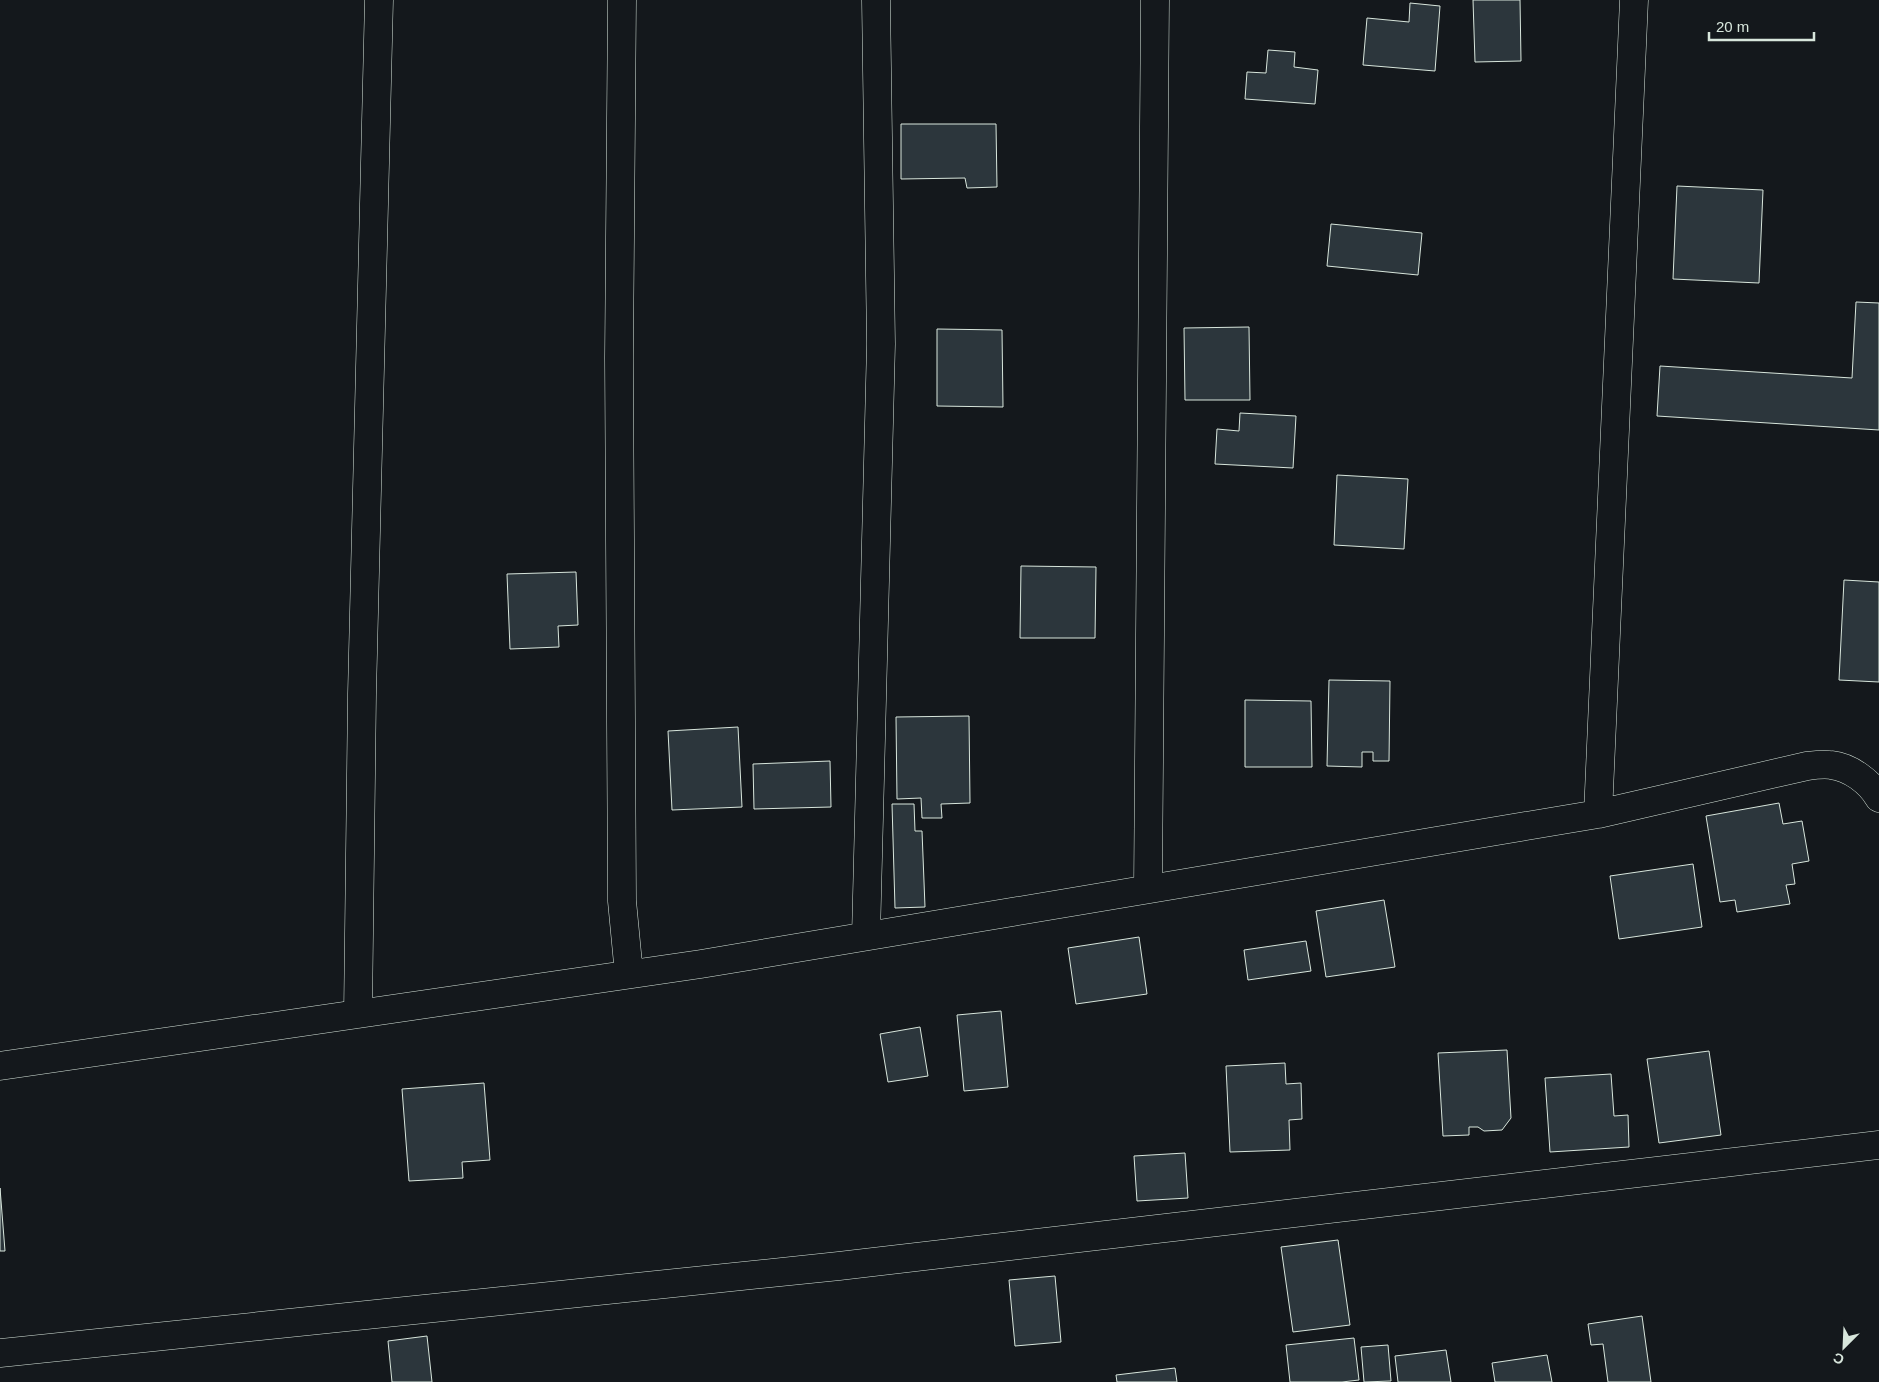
<svg xmlns="http://www.w3.org/2000/svg" width="1879" height="1382" font-family="Arial,sans-serif">
	<style>
		.building { fill: #2c363c; stroke: #d8e6dc }
		.lines { fill: none; stroke-linecap: round; stroke-linejoin: round }
		.street-casing { stroke: #d8e6dc; stroke-width: 29 }
		.street { stroke: #14181c; stroke-width: 28 }
	</style>
	<rect width="100%" height="100%" fill="#14181c"/>
	<path class="building" d="M 1473,0 L 1520,0 L 1521,61 L 1475,62 Z
		M 1410,3 L 1440,6 L 1435,71 L 1363,65 L 1367,18 L 1409,22 Z
		M 1268,50 L 1295,52 L 1294,67 L 1318,70 L 1315,104 L 1245,99 L 1247,72 L 1266,73 Z
		M 901,124 L 996,124 L 997,187 L 967,188 L 965,178 L 901,179 Z
		M 1677,186 L 1763,190 L 1759,283 L 1673,279 Z
		M 1331,224 L 1422,233 L 1418,275 L 1327,266 Z
		M 1856,302 L 1879,303 L 1879,430 L 1657,416 L 1660,366 L 1852,378 Z
		M 1249,327 L 1250,400 L 1185,400 L 1184,328 Z
		M 937,329 L 1002,330 L 1003,407 L 937,406 Z
		M 1240,413 L 1296,416 L 1293,468 L 1215,464 L 1217,429 L 1239,431 Z
		M 1337,475 L 1408,479 L 1404,549 L 1334,545 Z
		M 1021,566 L 1096,567 L 1095,638 L 1020,638 Z
		M 576,572 L 578,625 L 558,626 L 559,647 L 510,649 L 507,574 Z
		M 1844,580 L 1879,582 L 1879,682 L 1839,680 Z
		M 1329,680 L 1390,681 L 1389,761 L 1373,761 L 1373,752 L 1362,752 L 1362,767 L 1327,766 Z
		M 1245,700 L 1311,701 L 1312,767 L 1245,767 Z
		M 969,716 L 970,803 L 941,804 L 942,818 L 922,818 L 921,798 L 897,799 L 896,717 Z
		M 738,727 L 742,807 L 672,810 L 668,731 Z
		M 830,761 L 831,807 L 754,809 L 753,764 Z
		M 1779,803 L 1783,824 L 1802,821 L 1809,861 L 1792,864 L 1795,884 L 1786,885 L 1790,904 L 1737,912 L 1735,900 L 1720,902 L 1706,816 Z
		M 892,804 L 914,804 L 915,831 L 922,831 L 925,907 L 895,908 Z
		M 1693,864 L 1702,927 L 1619,939 L 1610,876 Z
		M 1384,900 L 1395,967 L 1326,977 L 1316,911 Z
		M 1139,937 L 1147,994 L 1076,1004 L 1068,948 Z
		M 1306,941 L 1311,971 L 1248,980 L 1244,950 Z
		M 1001,1011 L 1008,1087 L 964,1091 L 957,1015 Z
		M 920,1027 L 928,1076 L 888,1082 L 880,1034 Z
		M 1507,1050 L 1511,1118 L 1502,1130 L 1484,1131 L 1478,1127 L 1469,1127 L 1469,1135 L 1443,1136 L 1438,1053 Z
		M 1709,1051 L 1721,1135 L 1659,1143 L 1647,1059 Z
		M 1285,1063 L 1286,1084 L 1301,1083 L 1302,1119 L 1289,1120 L 1290,1150 L 1230,1152 L 1226,1066 Z
		M 1611,1074 L 1614,1116 L 1628,1115 L 1629,1147 L 1550,1152 L 1545,1078 Z
		M 484,1083 L 490,1160 L 462,1162 L 463,1178 L 409,1181 L 402,1089 Z
		M 1185,1153 L 1188,1198 L 1137,1201 L 1134,1156 Z
		M 0,1188 L 5,1251 L 0,1251 Z
		M 1338,1240 L 1350,1325 L 1293,1332 L 1281,1247 Z
		M 1055,1276 L 1061,1342 L 1015,1346 L 1009,1280 Z
		M 1642,1316 L 1651,1382 L 1608,1382 L 1603,1344 L 1591,1345 L 1588,1324 Z
		M 427,1336 L 432,1382 L 392,1382 L 388,1341 Z
		M 1354,1338 L 1359,1380 L 1342,1382 L 1290,1382 L 1286,1345 Z
		M 1388,1345 L 1391,1381 L 1364,1382 L 1361,1347 Z
		M 1446,1350 L 1451,1382 L 1398,1382 L 1395,1356 Z
		M 1547,1355 L 1552,1382 L 1495,1382 L 1492,1363 Z
		M 1175,1368 L 1177,1382 L 1117,1382 L 1116,1375 Z"/>
	<g class="lines">
		<defs>
			<path id="street" d="M 622,0 L 619,358 L 622,901 L 629,974
				M 1598,814 L 1634,0
				M 1148,889 L 1155,0
				M 866,936 L 881,344 L 876,0
				M 358,1014 L 362,694 L 379,0
				M 0,1066 L 701,964 L 1598,814 L 1807,766 C 1815,765 1824,764 1831,765 C 1850,767 1870,782 1879,798
				M 0,1353 L 839,1266 L 1879,1145"/>
		</defs>
		<use href="#street" class="street-casing"/>
		<use href="#street" class="street"/>
	</g>
	<g transform="translate(1844 1347) rotate(204)" stroke="#14181c" stroke-width="4" paint-order="stroke">
	<path d="M0-4L9 19L0 12L-9 19Z" fill="#d8e6dc"/>
	<text y="-8" font-size="14" font-weight="bold" text-anchor="middle" fill="#d8e6dc">С</text>
	</g>
	<path d="M1709 32v8h105v-8" fill="none" stroke="#d8e6dc" stroke-width="2.5"/>
	<text x="1716" y="32" font-size="15" fill="#d8e6dc" stroke="#14181c" stroke-width="4" paint-order="stroke">20 m</text>
</svg>
